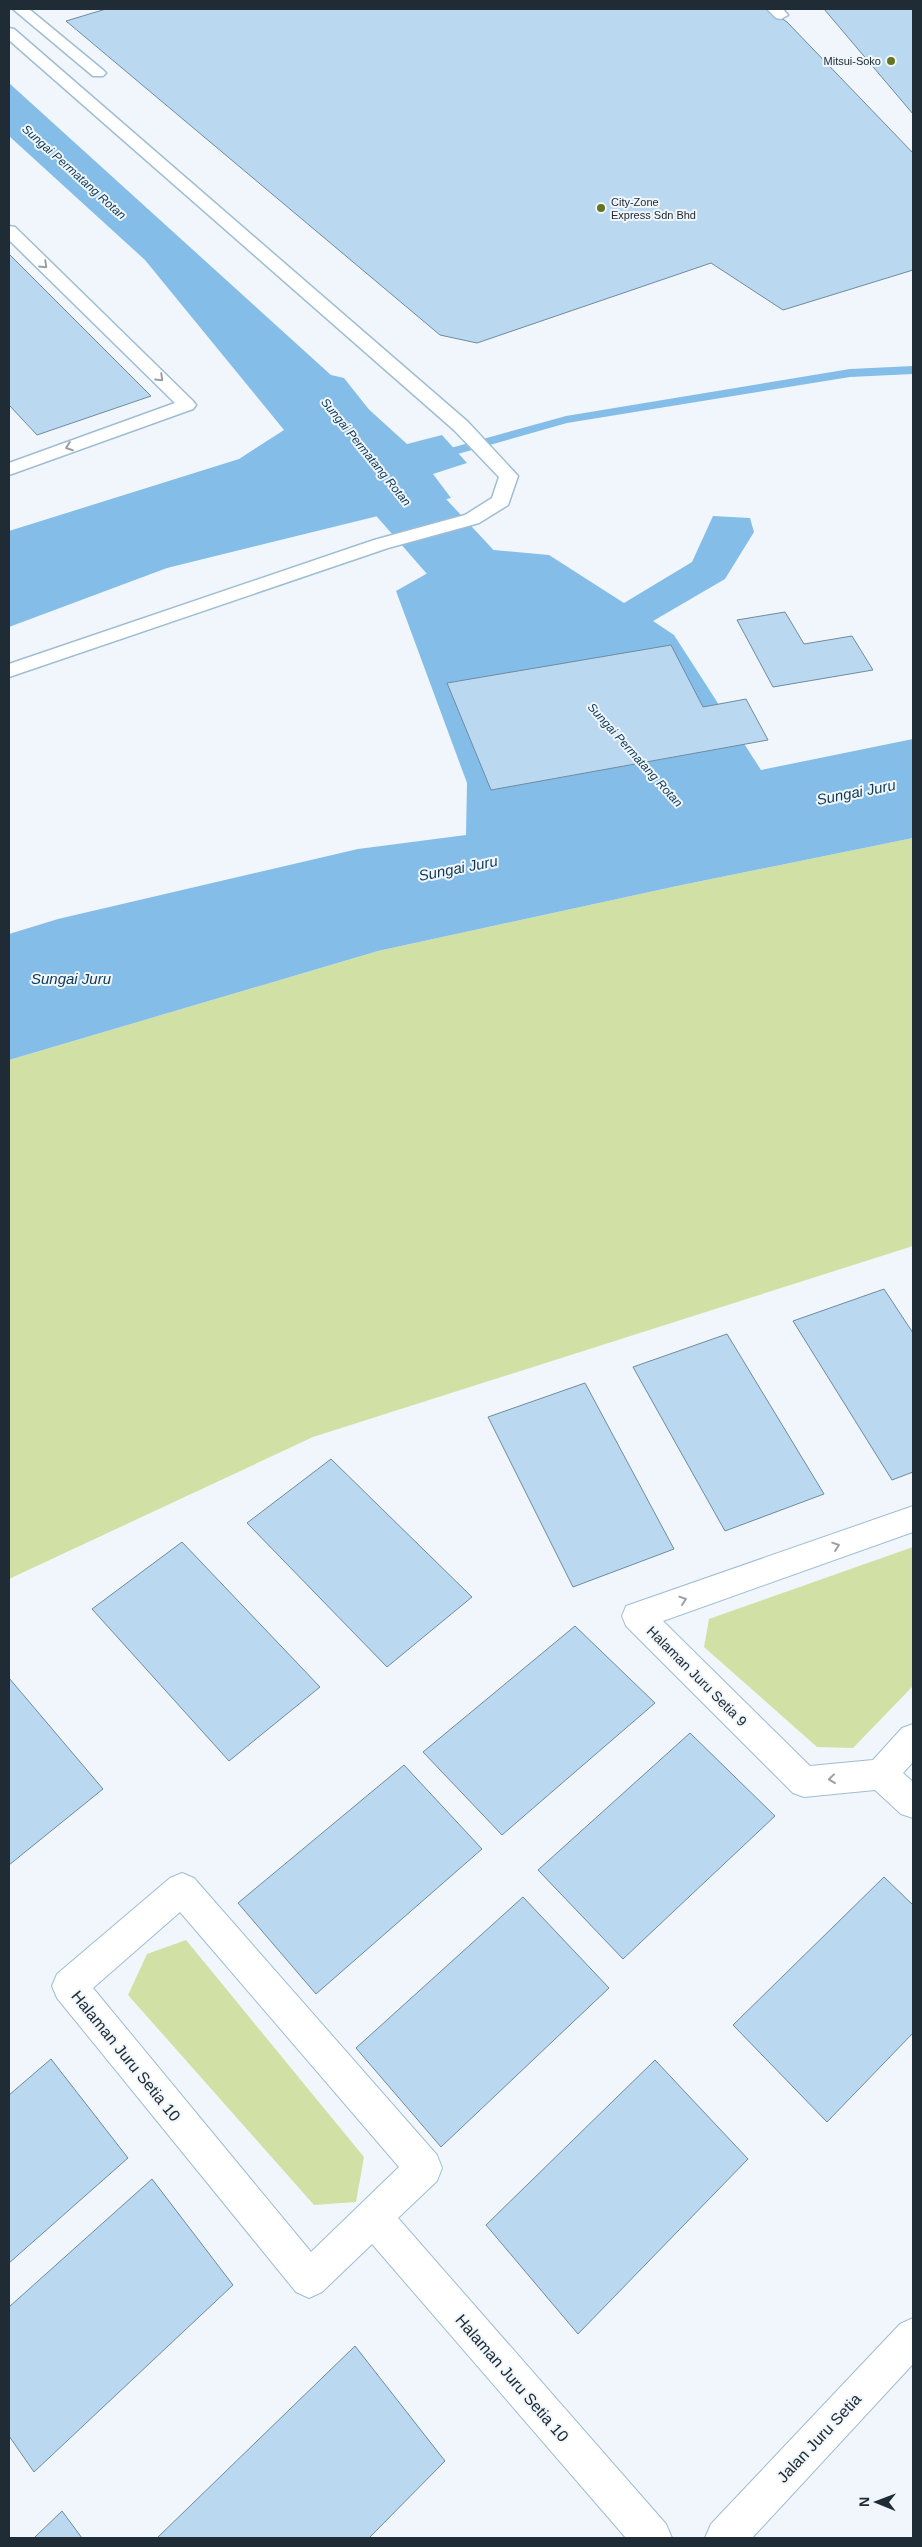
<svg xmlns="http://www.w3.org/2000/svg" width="922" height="2547" font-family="Arial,sans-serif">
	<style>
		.green { fill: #d1e1a5 }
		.water { fill: #84bee8 }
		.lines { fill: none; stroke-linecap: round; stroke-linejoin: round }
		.stream { fill: #84bee8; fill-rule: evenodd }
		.river { fill: #84bee8; fill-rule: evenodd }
		.building { fill: #bad9f0; stroke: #6e8ba0 }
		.lane-casing { stroke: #9fbdd4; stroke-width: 3 }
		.street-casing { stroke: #9fbdd4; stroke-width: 2 }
		.lane { fill: #fff; fill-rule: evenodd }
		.street { fill: #fff; fill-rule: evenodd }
		.oneway { stroke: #9ba0a4 }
		.poi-dot { fill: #647522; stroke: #f0f6fb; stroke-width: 2 }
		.labels { text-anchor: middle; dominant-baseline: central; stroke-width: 4; stroke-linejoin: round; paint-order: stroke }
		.far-poi-label { font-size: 11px; fill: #202c35; stroke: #f0f6fb; text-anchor: end }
		.far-water-label { font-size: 12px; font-style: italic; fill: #0b3956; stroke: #f0f6fb }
		.street-label { font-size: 14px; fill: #202c35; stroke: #f0f6fb }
		.water-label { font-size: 15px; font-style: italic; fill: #0b3956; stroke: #f0f6fb }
		.near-street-label { font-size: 16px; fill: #202c35; stroke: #f0f6fb }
	</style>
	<rect width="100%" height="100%" fill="#f0f6fb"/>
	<path class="green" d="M 913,838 L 913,1246 L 313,1437 L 9,1579 L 9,1060 L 378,951 L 677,886 Z
		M 913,1547 L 913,1686 L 853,1748 L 817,1747 L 704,1647 L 709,1619 Z
		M 186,1940 L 364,2157 L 356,2202 L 314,2205 L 128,1995 L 147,1954 Z"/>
	<path class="water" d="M 9,83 L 407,444 L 442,435 L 467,463 L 433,474 L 451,498 L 167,568 L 9,627 L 9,531 L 239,459 L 284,430 L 145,260 L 9,136 Z
		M 713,516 L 750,518 L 754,532 L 725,579 L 653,621 L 674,635 L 761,770 L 913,739 L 913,838 L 677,886 L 378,951 L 9,1060 L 9,934 L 58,919 L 358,849 L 466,835 L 467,783 L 396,591 L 472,548 L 549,555 L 624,603 L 692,562 Z"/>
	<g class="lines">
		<path class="stream" d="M 913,366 L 913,374 L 850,377 L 567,423 L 433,461 L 427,457 L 429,454 L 566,416 L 850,369 Z"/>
		<path class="river" d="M 318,372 L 344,378 L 405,455 L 584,647 L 596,666 L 584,685 L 554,692 L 524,685 L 351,487 L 281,394 L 292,378 Z"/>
	</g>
	<path class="building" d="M 106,9 L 768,9 L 787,22 L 913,153 L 913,270 L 783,310 L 711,263 L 477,343 L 440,335 L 66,21 Z
		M 824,9 L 913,9 L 913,114 Z
		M 9,254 L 151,396 L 37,435 L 9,405 Z
		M 785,612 L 804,644 L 852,636 L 873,670 L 773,687 L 737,620 Z
		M 671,645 L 703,707 L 746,699 L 768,740 L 491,790 L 447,683 Z
		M 884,1289 L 913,1333 L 913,1472 L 892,1480 L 793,1321 Z
		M 727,1334 L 824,1494 L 725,1531 L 633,1367 Z
		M 585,1383 L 674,1549 L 573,1587 L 488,1417 Z
		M 331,1459 L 472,1597 L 387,1667 L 247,1523 Z
		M 182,1542 L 320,1687 L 229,1761 L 92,1609 Z
		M 575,1626 L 655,1703 L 502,1835 L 423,1752 Z
		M 9,1678 L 103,1789 L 9,1865 Z
		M 690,1733 L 775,1816 L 623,1959 L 538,1870 Z
		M 404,1765 L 482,1849 L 316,1994 L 238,1903 Z
		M 884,1877 L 913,1905 L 913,2033 L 827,2122 L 733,2025 Z
		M 523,1897 L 609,1988 L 441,2147 L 356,2048 Z
		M 51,2059 L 128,2158 L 9,2263 L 9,2095 Z
		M 655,2060 L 748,2159 L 578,2334 L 486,2225 Z
		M 152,2179 L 233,2285 L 34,2472 L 9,2436 L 9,2307 Z
		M 355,2346 L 445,2461 L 369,2538 L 157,2538 Z
		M 62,2511 L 82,2538 L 34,2538 Z"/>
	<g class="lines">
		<defs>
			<path id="lane" d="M 13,9 L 29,9 L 103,70 L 106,73 L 103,76 L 93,76 Z
				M 767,9 L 783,9 L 788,15 L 781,19 L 776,18 Z
				M 9,28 L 14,29 L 468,422 L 518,476 L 508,505 L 479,523 L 388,548 L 9,677 L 9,664 L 374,540 L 465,515 L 492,498 L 499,477 L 454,430 L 9,40 Z
				M 9,226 L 15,227 L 193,401 L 196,405 L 193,409 L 9,475 L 9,463 L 175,403 L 9,240 Z"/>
			<path id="street" d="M 913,1506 L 913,1532 L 663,1621 L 810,1766 L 873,1760 L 902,1728 L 913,1724 L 913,1762 L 903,1773 L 913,1782 L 913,1818 L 901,1814 L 875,1790 L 804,1797 L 793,1793 L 626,1626 L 622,1616 L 626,1606 Z
				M 182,1873 L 194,1878 L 437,2155 L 442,2168 L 437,2181 L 398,2218 L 666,2524 L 672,2538 L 626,2538 L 372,2244 L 322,2292 L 309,2298 L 296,2292 L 57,1998 L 52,1986 L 57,1974 L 170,1878 ZM 180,1912 L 399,2167 L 311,2252 L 93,1988 Z
				M 913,2318 L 913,2364 L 752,2538 L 705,2538 L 711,2524 L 900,2324 Z"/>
		</defs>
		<use href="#lane" class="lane-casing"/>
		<use href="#street" class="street-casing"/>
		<use href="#lane" class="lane"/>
		<use href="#street" class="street"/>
	</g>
	<defs><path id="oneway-chevron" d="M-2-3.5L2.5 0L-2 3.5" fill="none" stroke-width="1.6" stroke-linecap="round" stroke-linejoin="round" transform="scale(1.25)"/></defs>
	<g class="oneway">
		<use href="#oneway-chevron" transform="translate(44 265) rotate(44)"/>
		<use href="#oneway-chevron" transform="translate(160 378) rotate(44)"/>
		<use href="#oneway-chevron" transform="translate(69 447) rotate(160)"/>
		<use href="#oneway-chevron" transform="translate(836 1546) rotate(-19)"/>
		<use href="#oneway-chevron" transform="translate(683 1600) rotate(-19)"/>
		<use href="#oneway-chevron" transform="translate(832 1779) rotate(174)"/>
	</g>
	<g class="poi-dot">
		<circle cx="891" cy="61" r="5"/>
		<circle cx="601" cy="208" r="5"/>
	</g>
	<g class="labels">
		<g class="far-poi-label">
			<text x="881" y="61">Mitsui-Soko</text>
			<text x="611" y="202" text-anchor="start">City-Zone<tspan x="611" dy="13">Express Sdn Bhd</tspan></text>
		</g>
		<g class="far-water-label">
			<text transform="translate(74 172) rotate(42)">Sungai Permatang Rotan</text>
			<text transform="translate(366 452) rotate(51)">Sungai Permatang Rotan</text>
			<text transform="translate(635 755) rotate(48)">Sungai Permatang Rotan</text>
		</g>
		<g class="street-label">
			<text transform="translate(697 1676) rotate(45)">Halaman Juru Setia 9</text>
		</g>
		<g class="water-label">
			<text transform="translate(856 792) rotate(-11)">Sungai Juru</text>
			<text transform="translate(458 868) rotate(-11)">Sungai Juru</text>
			<text x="71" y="978">Sungai Juru</text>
		</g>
		<g class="near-street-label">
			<text transform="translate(126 2056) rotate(51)">Halaman Juru Setia 10</text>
			<text transform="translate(512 2378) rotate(49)">Halaman Juru Setia 10</text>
			<text transform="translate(819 2438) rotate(-47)">Jalan Juru Setia</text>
		</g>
	</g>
	<rect width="922" height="2547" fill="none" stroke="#202c35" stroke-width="20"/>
	<g transform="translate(877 2502) rotate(271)" stroke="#f0f6fb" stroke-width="4" paint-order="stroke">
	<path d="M0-4L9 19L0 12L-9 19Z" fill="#202c35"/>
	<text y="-8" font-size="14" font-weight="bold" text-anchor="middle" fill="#202c35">N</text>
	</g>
</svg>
